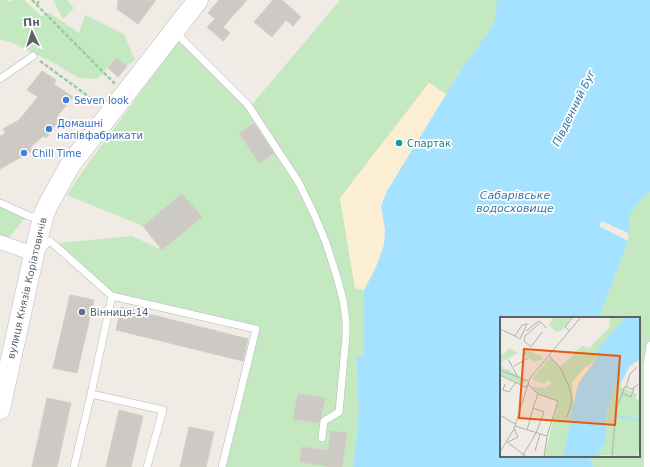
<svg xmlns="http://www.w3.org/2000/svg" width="650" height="467" font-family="'DejaVu Sans',sans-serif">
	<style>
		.green { fill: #c4e8c0; fill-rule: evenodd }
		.sand { fill: #fceed3 }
		.water { fill: #a5e2ff }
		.pier { fill: #f0ece5 }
		.building { fill: #cdc9c4; stroke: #d5cdc3 }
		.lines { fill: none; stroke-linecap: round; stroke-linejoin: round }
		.service-casing { stroke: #b5b8bc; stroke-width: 8 }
		.minor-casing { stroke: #b5b8bc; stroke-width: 15 }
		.secondary-casing { stroke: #b6babf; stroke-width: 21 }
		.path { stroke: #9acca3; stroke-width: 2.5; stroke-dasharray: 4 2; stroke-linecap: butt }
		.service { stroke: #fff; stroke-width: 7 }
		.minor { stroke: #fff; stroke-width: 14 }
		.secondary { stroke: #fff; stroke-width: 20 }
		.shop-dot { fill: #3f7fe0; stroke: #fff; stroke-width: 1.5 }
		.culture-dot { fill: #0f9aa8; stroke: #fff; stroke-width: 1.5 }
		.service-dot { fill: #5c6f8a; stroke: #fff; stroke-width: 1.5 }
		.labels { text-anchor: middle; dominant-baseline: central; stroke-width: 3.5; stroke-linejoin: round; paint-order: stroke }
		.shop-label { font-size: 10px; fill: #366cbe; stroke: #fff; text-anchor: start }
		.culture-label { font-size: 10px; fill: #0d838f; stroke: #fff; text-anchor: start }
		.street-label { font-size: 10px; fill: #5c6266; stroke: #fff }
		.service-label { font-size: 10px; fill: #4e5e75; stroke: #fff; text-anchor: start }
		.water-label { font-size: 11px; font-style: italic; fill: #3778a4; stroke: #fff }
		.inset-river { fill: none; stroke: #a5e2ff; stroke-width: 2 }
		.inset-road { fill: none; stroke: #b1b1ae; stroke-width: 1 }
		.view { fill: #e8590c; fill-opacity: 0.15; stroke: #e8590c; stroke-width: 2 }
		.inset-edge { fill: none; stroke: #5c6266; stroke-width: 2 }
	</style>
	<rect width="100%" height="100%" fill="#f0ece5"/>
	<path class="green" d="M 0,0 L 6,0 L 10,2 L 12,0 L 24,0 L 41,16 L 50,13 L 79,33 L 85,15 L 124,34 L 135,60 L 127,66 L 117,58 L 97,79 L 79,78 L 54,63 L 13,43 L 0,39 Z
		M 53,0 L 67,0 L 74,8 L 63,19 Z
		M 340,0 L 503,0 L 497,8 L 496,16 L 493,25 L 461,70 L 446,94 L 429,83 L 340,198 L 355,288 L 364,290 L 364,356 L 356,357 L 359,415 L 353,467 L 222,467 L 256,329 L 112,296 L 59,243 L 132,236 L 162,250 L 202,217 L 182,194 L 143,226 L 67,195 L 82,172 L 181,37 L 250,107 ZM 255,122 L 276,152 L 259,163 L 239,133 Z
		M 650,192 L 650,467 L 542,467 L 559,456 L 639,456 L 639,318 L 599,318 L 628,241 L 630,214 L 643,197 Z
		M 0,203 L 27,215 L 4,244 L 0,242 Z"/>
	<path class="sand" d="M 429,83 L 446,94 L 387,191 L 381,206 L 385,229 L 384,245 L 376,267 L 364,290 L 355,288 L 340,198 Z"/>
	<path class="water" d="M 497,0 L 650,0 L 650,192 L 643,197 L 630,214 L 628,241 L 599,318 L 501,318 L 501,456 L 589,456 L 593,467 L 353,467 L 359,415 L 356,357 L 364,356 L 364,290 L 376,267 L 384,245 L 385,229 L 381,206 L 387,191 L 461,70 L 493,25 L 496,16 Z"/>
	<path class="pier" d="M 602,221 L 628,233 L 628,241 L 599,226 Z"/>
	<path class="building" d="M 118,0 L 156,0 L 138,24 L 117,9 Z
		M 219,0 L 247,0 L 223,27 L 230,33 L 223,41 L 207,27 L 215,19 L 208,13 Z
		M 273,0 L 282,0 L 301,17 L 293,26 L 286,20 L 272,37 L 254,22 Z
		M 117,58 L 127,66 L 118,77 L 108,68 Z
		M 42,71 L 56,80 L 54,84 L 73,97 L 56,118 L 60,120 L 46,138 L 43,136 L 30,148 L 32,151 L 0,169 L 0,136 L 6,133 L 3,129 L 19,120 L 38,97 L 27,90 Z
		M 254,123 L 274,153 L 259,163 L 239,133 Z
		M 182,194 L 202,217 L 162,250 L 143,226 Z
		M 70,295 L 94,300 L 77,373 L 53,368 Z
		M 121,307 L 248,339 L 243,361 L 116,330 Z
		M 298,394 L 325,398 L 321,417 L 319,423 L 293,419 Z
		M 47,398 L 71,403 L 57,467 L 32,467 Z
		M 119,410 L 143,416 L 131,467 L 106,467 Z
		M 189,427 L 214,432 L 206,467 L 180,467 Z
		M 331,431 L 347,433 L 342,467 L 332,467 L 300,462 L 302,447 L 328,451 Z"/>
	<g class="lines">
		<defs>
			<path id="service" d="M 175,32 L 248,105 L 299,183 L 315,216 L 326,243 L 337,277 L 343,300 L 346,320 L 346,336 L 339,412 L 324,421 L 322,438
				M 0,79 L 33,56
				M 0,203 L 31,217 L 42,215
				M 41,249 L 50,241 L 112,296 L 256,329 L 222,467
				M 112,296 L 91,394 L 163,410 L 147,467
				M 74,467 L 91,394
				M 647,467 L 647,366 L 650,345"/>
			<path id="minor" d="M 0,242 L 34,254"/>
			<path id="secondary" d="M 0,409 L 34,254 L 44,214 L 48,205 L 70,165 L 198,0"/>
		</defs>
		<use href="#service" class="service-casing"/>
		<use href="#minor" class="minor-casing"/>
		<use href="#secondary" class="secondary-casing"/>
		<path class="path" d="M 32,0 L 115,84
			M 37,5 L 39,0
			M 40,61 L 99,104"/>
		<use href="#service" class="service"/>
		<use href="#minor" class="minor"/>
		<use href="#secondary" class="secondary"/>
	</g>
	<g class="shop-dot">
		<circle cx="66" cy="100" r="4"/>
		<circle cx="49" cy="129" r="4"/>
		<circle cx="24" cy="153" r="4"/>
	</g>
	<circle class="culture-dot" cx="399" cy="143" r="4"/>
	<circle class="service-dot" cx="82" cy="312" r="4"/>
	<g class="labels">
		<g class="shop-label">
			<text x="74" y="100">Seven look</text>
			<text x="57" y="123">Домашні<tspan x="57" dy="12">напівфабрикати</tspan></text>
			<text x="32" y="153">Chill Time</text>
		</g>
		<g class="culture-label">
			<text x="407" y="143">Спартак</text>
		</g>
		<g class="street-label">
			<text transform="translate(27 288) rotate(-77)">вулиця Князів Коріатовичів</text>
		</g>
		<g class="service-label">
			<text x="90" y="312">Вінниця-14</text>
		</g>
		<g class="water-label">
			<text transform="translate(574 108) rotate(-64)">Південний Буг</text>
			<text x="515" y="195">Сабарівське<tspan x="515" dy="13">водосховище</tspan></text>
		</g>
	</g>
	<g transform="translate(500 317)">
		<rect width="140" height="140" fill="#f0ece5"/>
		<path d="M 54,0 L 68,1 L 72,0 L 61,14 L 56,15 L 49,8 ZM 110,0 L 138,0 L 72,65 L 74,89 L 63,140 L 44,140 L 58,84 L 38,77 L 30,69 L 45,71 L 51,67 L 49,63 L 43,67 L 32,62 L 50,40 L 60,50 L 82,29 L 89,31 L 109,11 ZM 9,31 L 18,36 L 1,45 L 4,52 L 8,52 L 26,64 L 22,68 L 0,58 L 0,36 L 4,37 ZM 32,31 L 33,36 L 42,39 L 43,42 L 35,45 L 24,38 L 24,32 L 33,36 ZM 121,65 L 121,70 L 137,77 L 136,82 L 140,84 L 140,128 L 137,140 L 103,138 L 96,140 L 109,87 L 115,70 Z" fill="#c4e8c0"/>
		<path d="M 86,49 L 89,51 L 73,79 L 72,65 Z" fill="#fceed3"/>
		<path d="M 126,0 L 140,0 L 140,42 L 130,49 L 121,65 L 115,70 L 106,98 L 106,123 L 96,140 L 63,140 L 78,67 L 97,41 L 99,30 Z" fill="#a5e2ff"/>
		<path class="inset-river" d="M 116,99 L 140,103"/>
		<path class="inset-road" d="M 41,5 L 25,19 L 24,24 L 31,30 L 42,15M 0,12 L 15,19 L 22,8 L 27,7 L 20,22 L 15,19M 26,14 L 39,4 L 46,10 L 45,11M 70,14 L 65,10 L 73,0M 49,39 L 60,50 L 70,72 L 72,85 L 67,100M 8,42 L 18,60M 14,49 L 28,41M 137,50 L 130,57 L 126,70 L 132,72 L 140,66M 0,53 L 28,64M 0,58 L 25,70 L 29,68 L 38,77 L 58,84 L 47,119 L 44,140M 5,67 L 3,73 L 9,75 L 16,65M 122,76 L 131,80 L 134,71M 0,98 L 15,107M 15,109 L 47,119M 27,113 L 33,91M 7,125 L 27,140M 8,125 L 18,120 L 14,112M 35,134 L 40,117M 0,135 L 14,112 L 30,61 L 81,0M 22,140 L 36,116 L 44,95 L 33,91 L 38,77M 112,140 L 116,92 L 125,69"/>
		<path class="view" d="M 24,32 L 120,39 L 115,108 L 19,101 Z"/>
		<rect width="140" height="140" class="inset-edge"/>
	</g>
	<g transform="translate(32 32) rotate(356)" stroke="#ffffff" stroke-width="3" paint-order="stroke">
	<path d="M0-3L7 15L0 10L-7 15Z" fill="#5c6266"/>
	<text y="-6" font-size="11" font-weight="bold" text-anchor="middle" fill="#5c6266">Пн</text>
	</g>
</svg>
